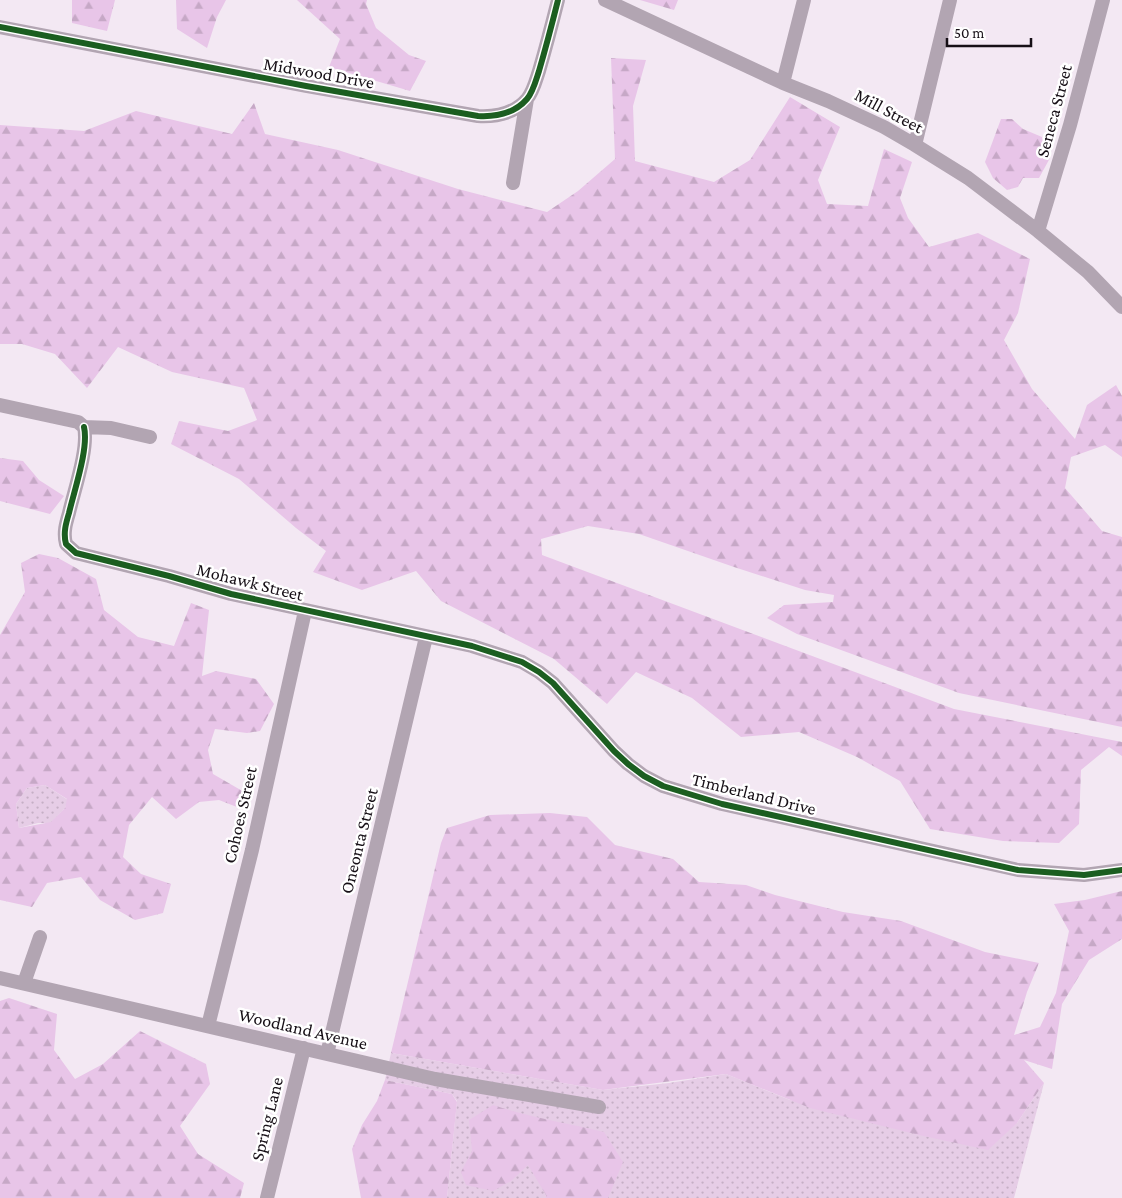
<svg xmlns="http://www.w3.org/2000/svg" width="1122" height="1198" font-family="'Crimson Pro',serif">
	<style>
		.grass { fill: url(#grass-dots) }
		.forest { fill: url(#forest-firs); fill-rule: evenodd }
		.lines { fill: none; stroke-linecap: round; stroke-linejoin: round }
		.minor { stroke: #b2a5b2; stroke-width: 14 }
		.cycleway-casing { stroke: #fff; stroke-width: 9 }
		.cycleway { stroke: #1b5e20; stroke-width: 6 }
		.labels { text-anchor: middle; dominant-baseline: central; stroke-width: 5; stroke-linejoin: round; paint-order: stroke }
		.street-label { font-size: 18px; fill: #160f16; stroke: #fff }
	</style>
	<defs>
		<pattern id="grass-dots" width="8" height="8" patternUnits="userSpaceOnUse" patternTransform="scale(1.25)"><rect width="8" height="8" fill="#e6cde6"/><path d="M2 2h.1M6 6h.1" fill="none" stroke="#c5afc5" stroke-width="1.8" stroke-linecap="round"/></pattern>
		<pattern id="forest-firs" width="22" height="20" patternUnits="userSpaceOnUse" patternTransform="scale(1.25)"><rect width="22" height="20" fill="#e8c5e8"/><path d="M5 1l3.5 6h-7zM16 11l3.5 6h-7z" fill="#c6a8c6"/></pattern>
	</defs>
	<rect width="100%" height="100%" fill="#f3e8f3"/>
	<path class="grass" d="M 45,785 L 68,800 L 65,808 L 51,823 L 38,823 L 19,828 L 16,804 L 27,788 Z
		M 391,1053 L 603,1090 L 669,1083 L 726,1074 L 790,1100 L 1017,1123 L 1044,1083 L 1014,1198 L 447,1198 L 457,1101 L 452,1094 L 385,1080 Z"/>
	<path class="forest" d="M 72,0 L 115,0 L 107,31 L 72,23 Z
		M 176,0 L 226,0 L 217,17 L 207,48 L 177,29 Z
		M 297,0 L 367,0 L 366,4 L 376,28 L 409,55 L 426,61 L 410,91 L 329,67 L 340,39 Z
		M 640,0 L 678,0 L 674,10 Z
		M 611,58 L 646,60 L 633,106 L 635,161 L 714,182 L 750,160 L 790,97 L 840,127 L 818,180 L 827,204 L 868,206 L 884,149 L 912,162 L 900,198 L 908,218 L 929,247 L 978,233 L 1030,259 L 1018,313 L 1004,340 L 1032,389 L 1075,439 L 1087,405 L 1116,385 L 1122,396 L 1122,457 L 1105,445 L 1071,457 L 1065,488 L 1102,531 L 1122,537 L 1122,727 L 959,693 L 797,634 L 767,618 L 784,605 L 833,602 L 834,595 L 805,590 L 734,567 L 639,534 L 588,526 L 541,539 L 542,555 L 954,709 L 1122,742 L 1122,756 L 1109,747 L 1081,770 L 1079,824 L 1059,843 L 1003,841 L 930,829 L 900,781 L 857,757 L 799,732 L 741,737 L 692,698 L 636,672 L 607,704 L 554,659 L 441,601 L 416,571 L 362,590 L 313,572 L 326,551 L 296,528 L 239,479 L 171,444 L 179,421 L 228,431 L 257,420 L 244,388 L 172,372 L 118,347 L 87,388 L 55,354 L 22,344 L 0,344 L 0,125 L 84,131 L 136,111 L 232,134 L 254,103 L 265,134 L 338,150 L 458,189 L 547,212 L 578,191 L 615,159 Z
		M 1001,119 L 1012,119 L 1023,129 L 1042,137 L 1050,158 L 1039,178 L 1023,178 L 1018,187 L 1007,190 L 993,178 L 985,162 Z
		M 0,458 L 23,461 L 39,480 L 64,496 L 50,514 L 0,501 Z
		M 39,554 L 58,558 L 96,579 L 104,610 L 138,637 L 174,646 L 191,603 L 209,610 L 202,676 L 216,671 L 256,679 L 274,704 L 260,731 L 247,733 L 215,729 L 208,750 L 213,774 L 251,796 L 242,809 L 219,800 L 199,802 L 176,819 L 152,797 L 129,825 L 123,857 L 141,874 L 171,884 L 163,913 L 135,920 L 100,900 L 81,877 L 47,883 L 32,907 L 0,900 L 0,635 L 25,592 L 21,563 ZM 45,785 L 67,799 L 65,808 L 51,822 L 19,828 L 16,804 L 27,788 Z
		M 550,813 L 587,817 L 615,845 L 673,859 L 699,882 L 746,885 L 775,895 L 843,912 L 901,921 L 985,952 L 1039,963 L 1027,992 L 1014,1035 L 1040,1027 L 1056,993 L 1069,931 L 1054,904 L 1085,900 L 1122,891 L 1122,939 L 1089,960 L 1062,1004 L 1052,1069 L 1024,1060 L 1044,1083 L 1017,1123 L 988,1150 L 919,1135 L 810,1108 L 726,1074 L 603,1090 L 391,1053 L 441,843 L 447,828 L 490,815 Z
		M 9,998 L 57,1014 L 54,1050 L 75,1079 L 103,1064 L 140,1031 L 206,1064 L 210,1084 L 180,1126 L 198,1154 L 244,1183 L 240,1198 L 0,1198 L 0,1001 Z
		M 385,1080 L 452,1094 L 457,1102 L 447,1198 L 361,1198 L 352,1149 L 362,1125 L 377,1101 Z
		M 493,1105 C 529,1117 567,1123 604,1132 L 623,1162 L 608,1198 L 546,1198 L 546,1195 L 528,1165 L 511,1181 L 493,1191 L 466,1185 L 461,1172 L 472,1151 L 469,1120 Z"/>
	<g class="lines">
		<path class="minor" d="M 605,0 L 783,83 L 828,101 L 884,127 L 915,145 L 968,178 L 1038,231 L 1088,272 L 1122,307
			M 0,27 L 306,86 L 478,116 C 496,117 514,114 527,99 C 533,92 536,80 539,71 C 546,47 552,24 558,0
			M 783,83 L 804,0
			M 915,145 L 950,0
			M 513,183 L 527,99
			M 1038,231 L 1070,125 L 1103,0
			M 0,405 L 78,422 L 84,427 L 111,428 L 150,437
			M 84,427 C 89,448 74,491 69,513 C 66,523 63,533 66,544 L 76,553 L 169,576 L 231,594 L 472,646 L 522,662 L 539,672 L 553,683 L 614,751 L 628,764 L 644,776 L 663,786 L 722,804 L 1018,870 L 1084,875 L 1122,870
			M 0,978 L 435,1079 L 599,1107
			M 24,983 L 40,937
			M 208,1026 L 252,850 L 305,611
			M 327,1054 L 426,637
			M 267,1198 L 304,1048"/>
		<defs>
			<path id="cycleway" d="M 0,27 L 306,86 L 478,116 C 496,117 514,114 527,99 C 533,92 536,80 539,71 C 546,47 552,24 558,0
				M 84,427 C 89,448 74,491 69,513 C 66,523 63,533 66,544 L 76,553 L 169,576 L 231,594 L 472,646 L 522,662 L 539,672 L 553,683 L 614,751 L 628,764 L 644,776 L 663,786 L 722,804 L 1018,870 L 1084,875 L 1122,870"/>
		</defs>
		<use href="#cycleway" class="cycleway-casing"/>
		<use href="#cycleway" class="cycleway"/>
	</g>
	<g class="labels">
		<g class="street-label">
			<text transform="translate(319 73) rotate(10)">Midwood Drive</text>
			<text transform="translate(889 111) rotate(28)">Mill Street</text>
			<text transform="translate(1054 111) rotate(-75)">Seneca Street</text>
			<text transform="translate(250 582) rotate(14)">Mohawk Street</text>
			<text transform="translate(754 794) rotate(14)">Timberland Drive</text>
			<text transform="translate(240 815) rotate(-77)">Cohoes Street</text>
			<text transform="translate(359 841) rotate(-76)">Oneonta Street</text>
			<text transform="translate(303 1029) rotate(13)">Woodland Avenue</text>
			<text transform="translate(267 1119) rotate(-76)">Spring Lane</text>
		</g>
	</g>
	<path d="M947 38v8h84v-8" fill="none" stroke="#160f16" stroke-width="2.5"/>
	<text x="954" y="38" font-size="15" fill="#160f16" stroke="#ffffff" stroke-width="4" paint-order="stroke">50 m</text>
</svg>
